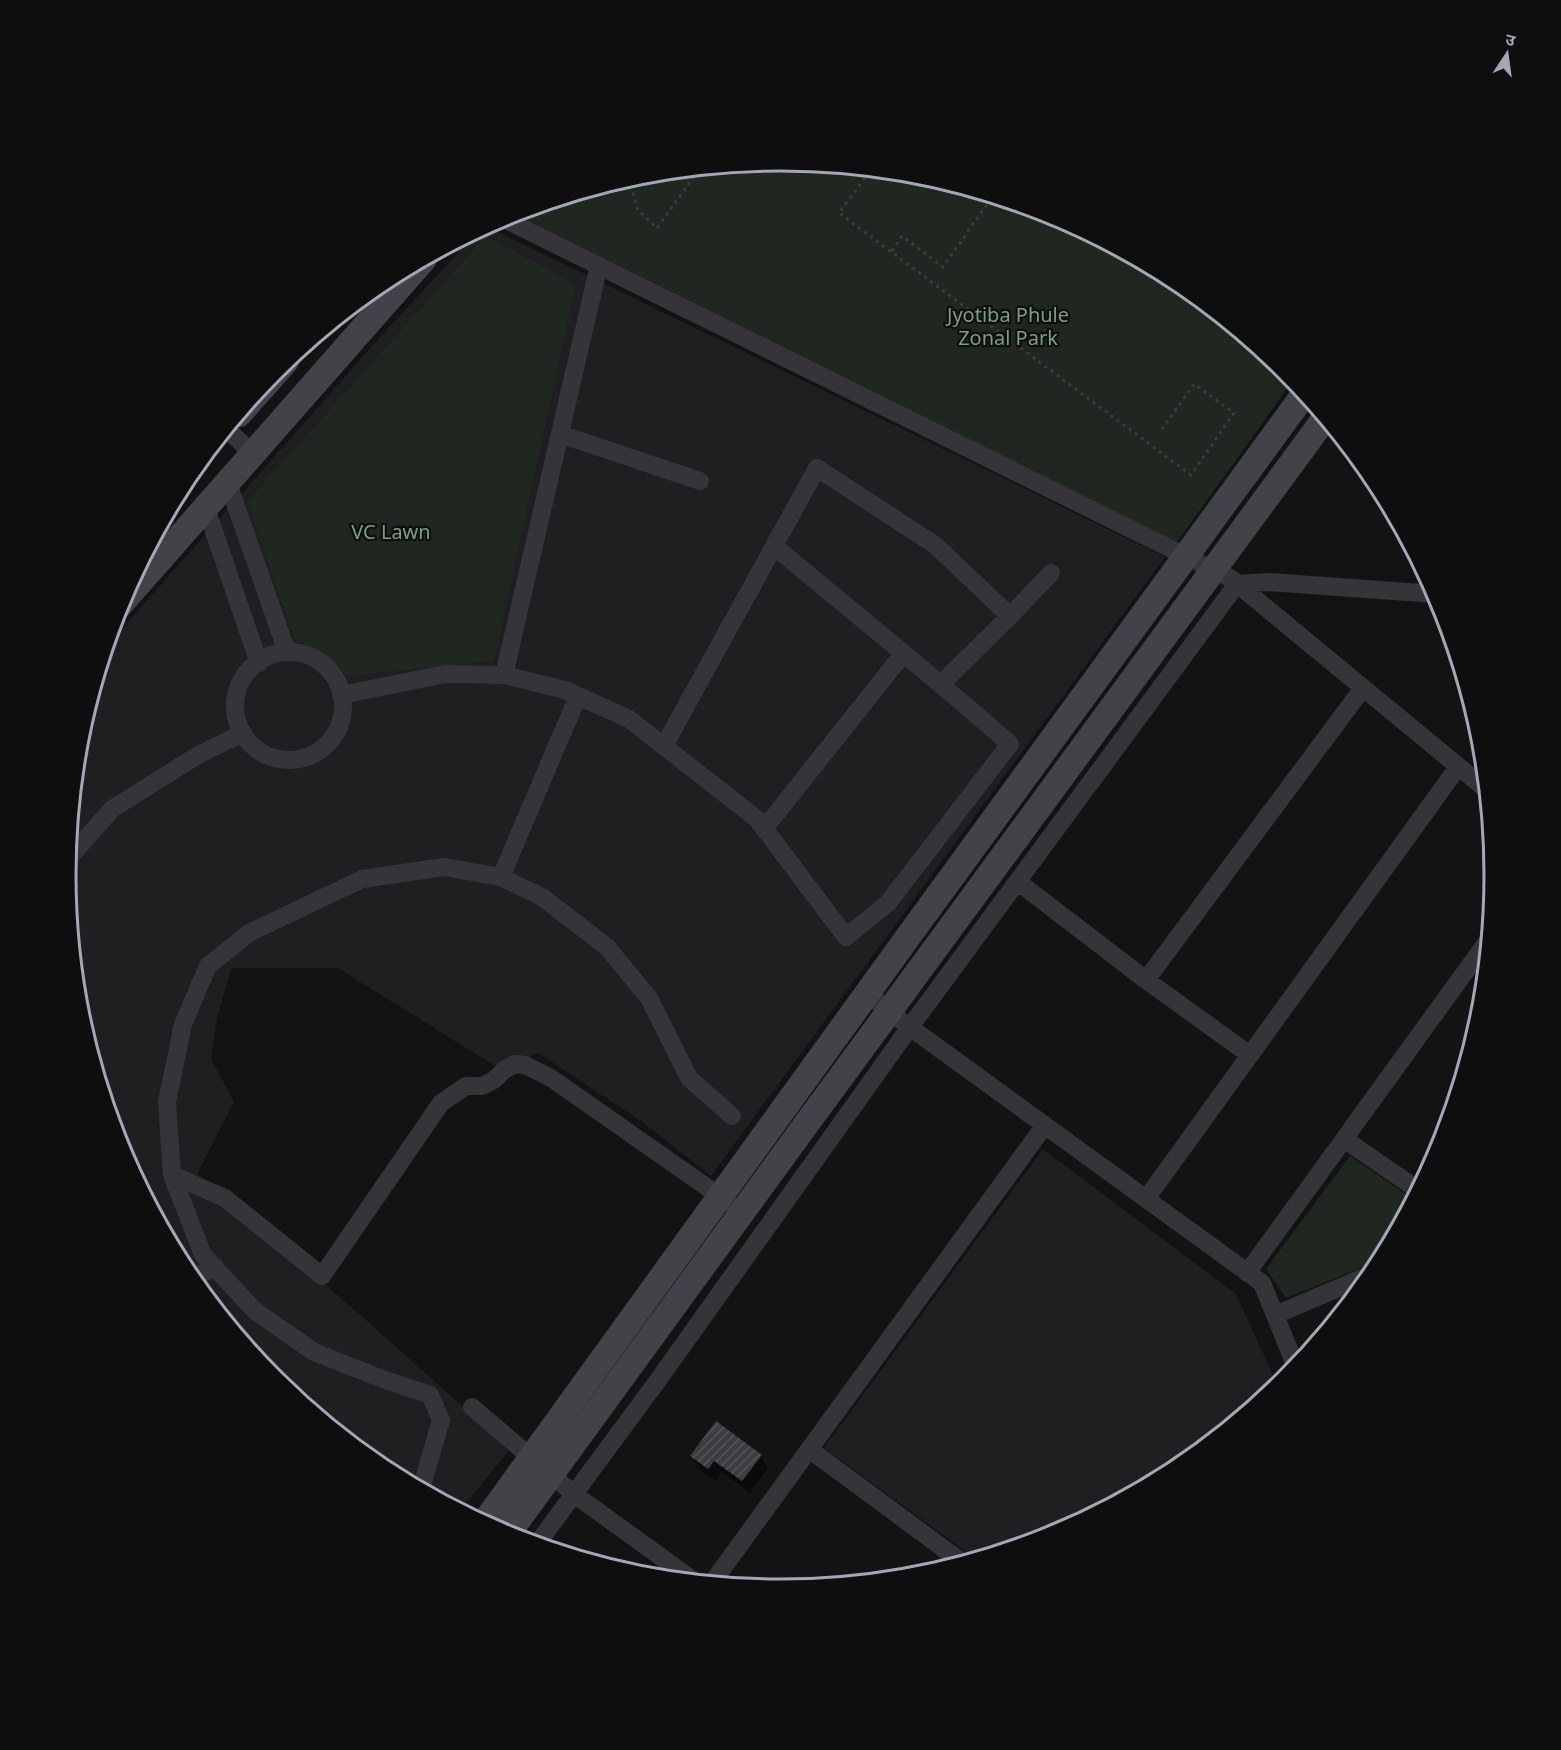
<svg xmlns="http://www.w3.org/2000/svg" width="1561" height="1750" font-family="'Noto Sans','Noto Sans Devanagari',sans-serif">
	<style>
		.built { fill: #1f1f21 }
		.green { fill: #1f2720 }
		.shadow { fill: #0007 }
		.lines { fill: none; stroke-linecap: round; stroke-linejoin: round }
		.stream { stroke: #293138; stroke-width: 5 }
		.building { fill: url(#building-hatch) }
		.path { stroke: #3a3b40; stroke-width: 3; stroke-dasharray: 3 4.5; stroke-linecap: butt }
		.street { stroke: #343439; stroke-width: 18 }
		.secondary { stroke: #424349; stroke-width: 26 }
		.labels { text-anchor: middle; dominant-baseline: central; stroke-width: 4.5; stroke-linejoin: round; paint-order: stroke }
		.park-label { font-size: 20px; fill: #7ba07f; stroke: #0e0e0f }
		.rim { fill: none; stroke: #a4a8b5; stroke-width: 3 }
	</style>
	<defs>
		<pattern id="building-hatch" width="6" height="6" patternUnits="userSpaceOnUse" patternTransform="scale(1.5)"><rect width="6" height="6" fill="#3d3d41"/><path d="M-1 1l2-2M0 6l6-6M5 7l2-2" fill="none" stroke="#56565a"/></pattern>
	</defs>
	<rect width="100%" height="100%" fill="#131314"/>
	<path class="built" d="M 486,226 L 1165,557 L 711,1176 L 641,1121 L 538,1053 L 500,1069 L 338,968 L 231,968 L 217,1018 L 211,1059 L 234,1102 L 197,1174 L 365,1319 L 510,1449 L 469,1500 L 458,1503 L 455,1507 L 383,1469 L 275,1380 L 186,1272 L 120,1148 L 80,1014 L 66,875 L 80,735 L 106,647 L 380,337 L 479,230 Z
		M 1043,1149 L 1236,1294 L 1278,1386 L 1177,1469 L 1054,1535 L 976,1559 L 824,1448 Z"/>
	<path class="green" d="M 781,161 L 920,174 L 1054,215 L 1178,281 L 1286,370 L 1294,379 L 1177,542 L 512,213 L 641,174 Z
		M 486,236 L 576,284 L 494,661 L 347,676 L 320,650 L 295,641 L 247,502 Z
		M 1350,1156 L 1413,1199 L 1381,1260 L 1286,1298 L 1266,1269 Z"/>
	<path class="shadow" d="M 692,1456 L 761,1456 L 768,1468 L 750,1493 L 722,1472 L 716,1481 L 699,1469 Z"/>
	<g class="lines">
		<path class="stream" d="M 465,1513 L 469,1508"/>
	</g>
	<path class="building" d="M 716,1421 L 762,1455 L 742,1481 L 714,1461 L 708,1469 L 690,1456 Z
		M 598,1553 L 622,1569 L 622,1570 L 593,1561 Z"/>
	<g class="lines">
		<path class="path" d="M 860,168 L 868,174 L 839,213 L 1191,475 L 1234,413 L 1194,384 L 1160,432
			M 629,178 L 638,210 L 657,228 L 700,168
			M 892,251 L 902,236 L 943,267 L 993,196"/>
		<path class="street" d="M 502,218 L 1230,578 L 1487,790
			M 227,429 L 253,454
			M 560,434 L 700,481
			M 228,483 L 287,652
			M 206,508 L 259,663
			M235 706a54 54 0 1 1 108 0a54 54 0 1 1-108 0Z
			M 504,675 L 599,265
			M 942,683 L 1010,616 L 1051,573
			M 341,695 L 446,674 L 504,675 L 565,690 L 629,719 L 757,819 L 846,937 L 888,903 L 1010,744 C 933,676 853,612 774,546
			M 664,746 L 817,468 L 935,545 L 1010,616
			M 764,829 L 903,654
			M 67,860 L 112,809 L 198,755 L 243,733
			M 501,877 L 578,696
			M 1018,882 L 1146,980 L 1250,1055
			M 1146,980 L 1363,688
			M 868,993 L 889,1012 L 1262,1283 L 1296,1367
			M 1344,1139 L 1418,1190
			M 172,1175 L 225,1198 L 322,1276 L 441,1103 L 466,1086 L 482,1086 L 494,1080 L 504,1070 L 515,1064 L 525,1065 L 551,1078 L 728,1202
			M 1146,1199 L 1458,767
			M 1247,1273 L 1489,939
			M 193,1280 L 214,1266
			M 1275,1315 L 1374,1273
			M 472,1407 L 574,1494 L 694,1581
			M 809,1449 L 963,1563
			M 421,1489 L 441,1420 L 430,1395 L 385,1380 L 314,1352 L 255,1311 L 203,1255 L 172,1175 L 167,1102 L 183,1024 L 208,966 L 249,933 L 362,879 L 444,867 L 501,877 L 542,897 L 607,947 L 649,998 L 689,1078 L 732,1116
			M 537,1544 L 656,1383 L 910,1027 L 1237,584 L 1268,582 L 1436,594
			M 712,1583 L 1045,1125"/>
		<path class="secondary" d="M 239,414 L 286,361
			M 119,606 L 424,259
			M 484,1523 L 913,930 L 1305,393
			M 507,1535 L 810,1119 L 1325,418"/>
	</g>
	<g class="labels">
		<g class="park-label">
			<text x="1008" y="314">Jyotiba Phule<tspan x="1008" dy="23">Zonal Park</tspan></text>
			<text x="391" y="531">VC Lawn</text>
		</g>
	</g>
	<path d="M0 0H1561V1750H0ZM76 875a704 704 0 1 1 1408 0a704 704 0 1 1-1408 0Z" fill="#0e0e0f" fill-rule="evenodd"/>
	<path class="rim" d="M76 875a704 704 0 1 1 1408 0a704 704 0 1 1-1408 0Z"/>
	<g transform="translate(1507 54) rotate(13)" stroke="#0e0e0f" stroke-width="4.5" paint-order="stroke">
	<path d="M0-4.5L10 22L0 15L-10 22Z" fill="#a4a8b5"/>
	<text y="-9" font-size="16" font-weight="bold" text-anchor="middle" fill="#a4a8b5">उ</text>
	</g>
</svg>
